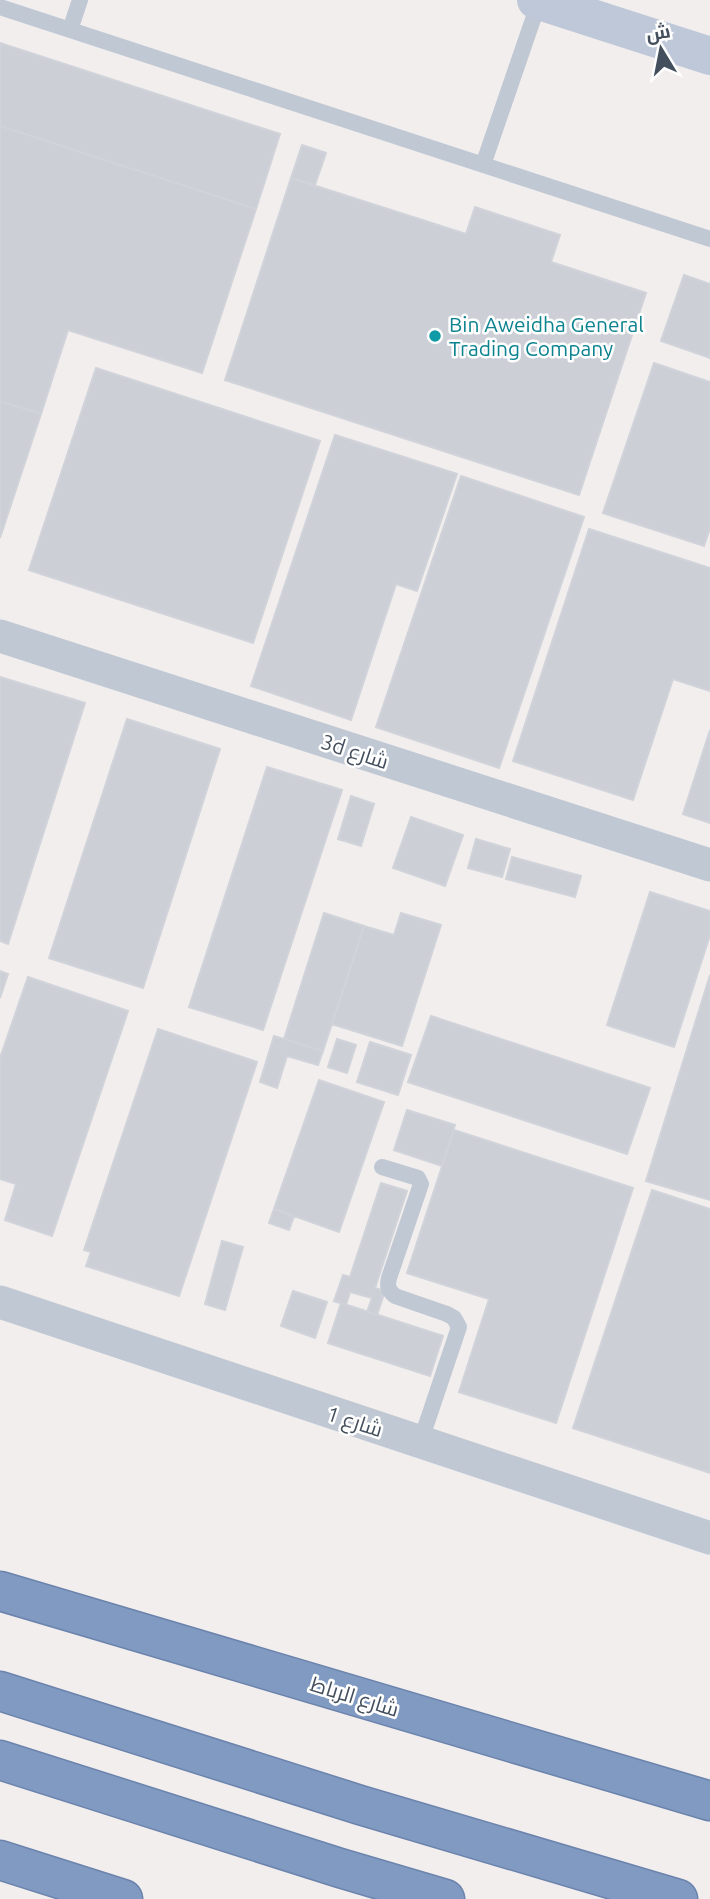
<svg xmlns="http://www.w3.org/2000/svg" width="710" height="1899" font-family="Ubuntu,Cairo,sans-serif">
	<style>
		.building { fill: #cccfd6; stroke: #d1d3da; stroke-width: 2 }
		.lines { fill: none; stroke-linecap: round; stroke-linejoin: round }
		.highway-casing { stroke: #6c84ad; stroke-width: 41 }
		.lane { stroke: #c0c8d4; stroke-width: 16 }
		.street { stroke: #c0c8d4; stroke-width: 33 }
		.secondary { stroke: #bec8d9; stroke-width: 38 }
		.highway { stroke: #819ac1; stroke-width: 38 }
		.culture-dot { fill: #0f9aa8; stroke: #fff; stroke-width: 2.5 }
		.labels { text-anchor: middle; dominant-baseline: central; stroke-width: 5; stroke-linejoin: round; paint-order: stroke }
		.culture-label { font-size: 21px; fill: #0d838f; stroke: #fff; text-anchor: start }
		.street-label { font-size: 21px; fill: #444f5d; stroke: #fff }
	</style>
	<rect width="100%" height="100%" fill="#f1eeed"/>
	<path class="building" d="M 0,43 L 280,134 L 256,209 L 0,126 Z
		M 0,126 L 256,209 L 202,373 L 68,330 L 41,414 L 0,401 Z
		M 302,145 L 326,153 L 315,185 L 291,178 Z
		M 291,178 L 466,234 L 475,207 L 560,235 L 551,262 L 646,293 L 579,495 L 225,380 Z
		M 684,275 L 710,284 L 710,358 L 661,341 Z
		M 654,363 L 710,382 L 710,528 L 704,546 L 603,513 Z
		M 96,368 L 320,441 L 253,643 L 29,570 Z
		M 0,401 L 41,414 L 0,538 Z
		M 335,435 L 457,474 L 417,591 L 396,584 L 351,720 L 251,686 Z
		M 461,476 L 584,517 L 499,768 L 376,727 Z
		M 589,529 L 710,568 L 710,691 L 673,679 L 633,800 L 513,761 Z
		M 0,677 L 85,703 L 8,944 L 0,941 Z
		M 127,719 L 220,749 L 143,988 L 49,958 Z
		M 710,730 L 710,823 L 683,814 Z
		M 267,767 L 342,790 L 263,1030 L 189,1007 Z
		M 351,796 L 374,804 L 361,846 L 338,839 Z
		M 411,817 L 463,835 L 445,886 L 393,868 Z
		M 476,839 L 510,849 L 502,877 L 468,868 Z
		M 512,857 L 581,876 L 575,897 L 506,879 Z
		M 650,892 L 710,911 L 710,935 L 674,1047 L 607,1025 Z
		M 324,913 L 364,926 L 323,1051 L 284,1039 Z
		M 401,913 L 441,925 L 402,1046 L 332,1024 L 364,926 L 394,935 Z
		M 0,971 L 8,974 L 0,998 Z
		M 710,975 L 710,1200 L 646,1181 Z
		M 28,977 L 128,1011 L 52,1236 L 5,1220 L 16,1184 L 0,1179 L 0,1058 Z
		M 431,1016 L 650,1088 L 627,1154 L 408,1082 Z
		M 158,1029 L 257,1062 L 179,1296 L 86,1266 L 91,1252 L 84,1250 Z
		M 274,1036 L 323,1051 L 318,1065 L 287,1056 L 277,1088 L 260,1082 Z
		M 337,1039 L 356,1045 L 347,1073 L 328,1067 Z
		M 370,1042 L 411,1055 L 398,1095 L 357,1082 Z
		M 319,1080 L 384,1102 L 339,1232 L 274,1209 Z
		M 407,1110 L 455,1125 L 442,1166 L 394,1150 Z
		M 454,1130 L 633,1188 L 556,1423 L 459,1392 L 489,1299 L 407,1273 Z
		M 381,1183 L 407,1191 L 375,1288 L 385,1291 L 377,1315 L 367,1312 L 372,1298 L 350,1292 L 346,1305 L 334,1301 L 343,1275 L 350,1277 Z
		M 652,1190 L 710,1209 L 710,1473 L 573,1428 Z
		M 274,1209 L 294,1216 L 289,1230 L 269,1223 Z
		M 222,1241 L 243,1247 L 225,1310 L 205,1304 Z
		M 293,1291 L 327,1302 L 315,1338 L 281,1326 Z
		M 341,1303 L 443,1336 L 430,1376 L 328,1343 Z"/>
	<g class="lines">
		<defs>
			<path id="highway" d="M 0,1591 L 710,1801
				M 0,1691 L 360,1805 L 678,1899
				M 0,1760 L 340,1868 L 445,1899
				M 0,1860 L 123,1899"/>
		</defs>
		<use href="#highway" class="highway-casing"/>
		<path class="lane" d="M 0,7 L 710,239
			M 70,30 L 80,0
			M 483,165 L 539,2
			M 382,1167 L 418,1178 L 421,1184 L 389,1278 C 387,1286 388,1290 395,1296 L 447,1314 L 454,1318 L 459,1327 L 420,1443"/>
		<path class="street" d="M 0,636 L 710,865
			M 0,1302 L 710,1538"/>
		<path class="secondary" d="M 536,0 L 710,56"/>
		<use href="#highway" class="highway"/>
	</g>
	<circle class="culture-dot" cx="435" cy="336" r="7"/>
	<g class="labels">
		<g class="culture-label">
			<text x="449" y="324">Bin Aweidha General<tspan x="449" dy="24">Trading Company</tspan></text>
		</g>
		<g class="street-label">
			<text transform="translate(355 751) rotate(18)">3d شارع</text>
			<text transform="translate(355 1421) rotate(18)">شارع 1</text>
			<text transform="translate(355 1696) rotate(17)">شارع الرباط</text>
		</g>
	</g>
	<g transform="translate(661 49) rotate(350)" stroke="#ffffff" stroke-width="5" paint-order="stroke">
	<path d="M0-5L12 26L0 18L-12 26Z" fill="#444f5d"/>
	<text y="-10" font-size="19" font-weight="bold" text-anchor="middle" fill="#444f5d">ش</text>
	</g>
</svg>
